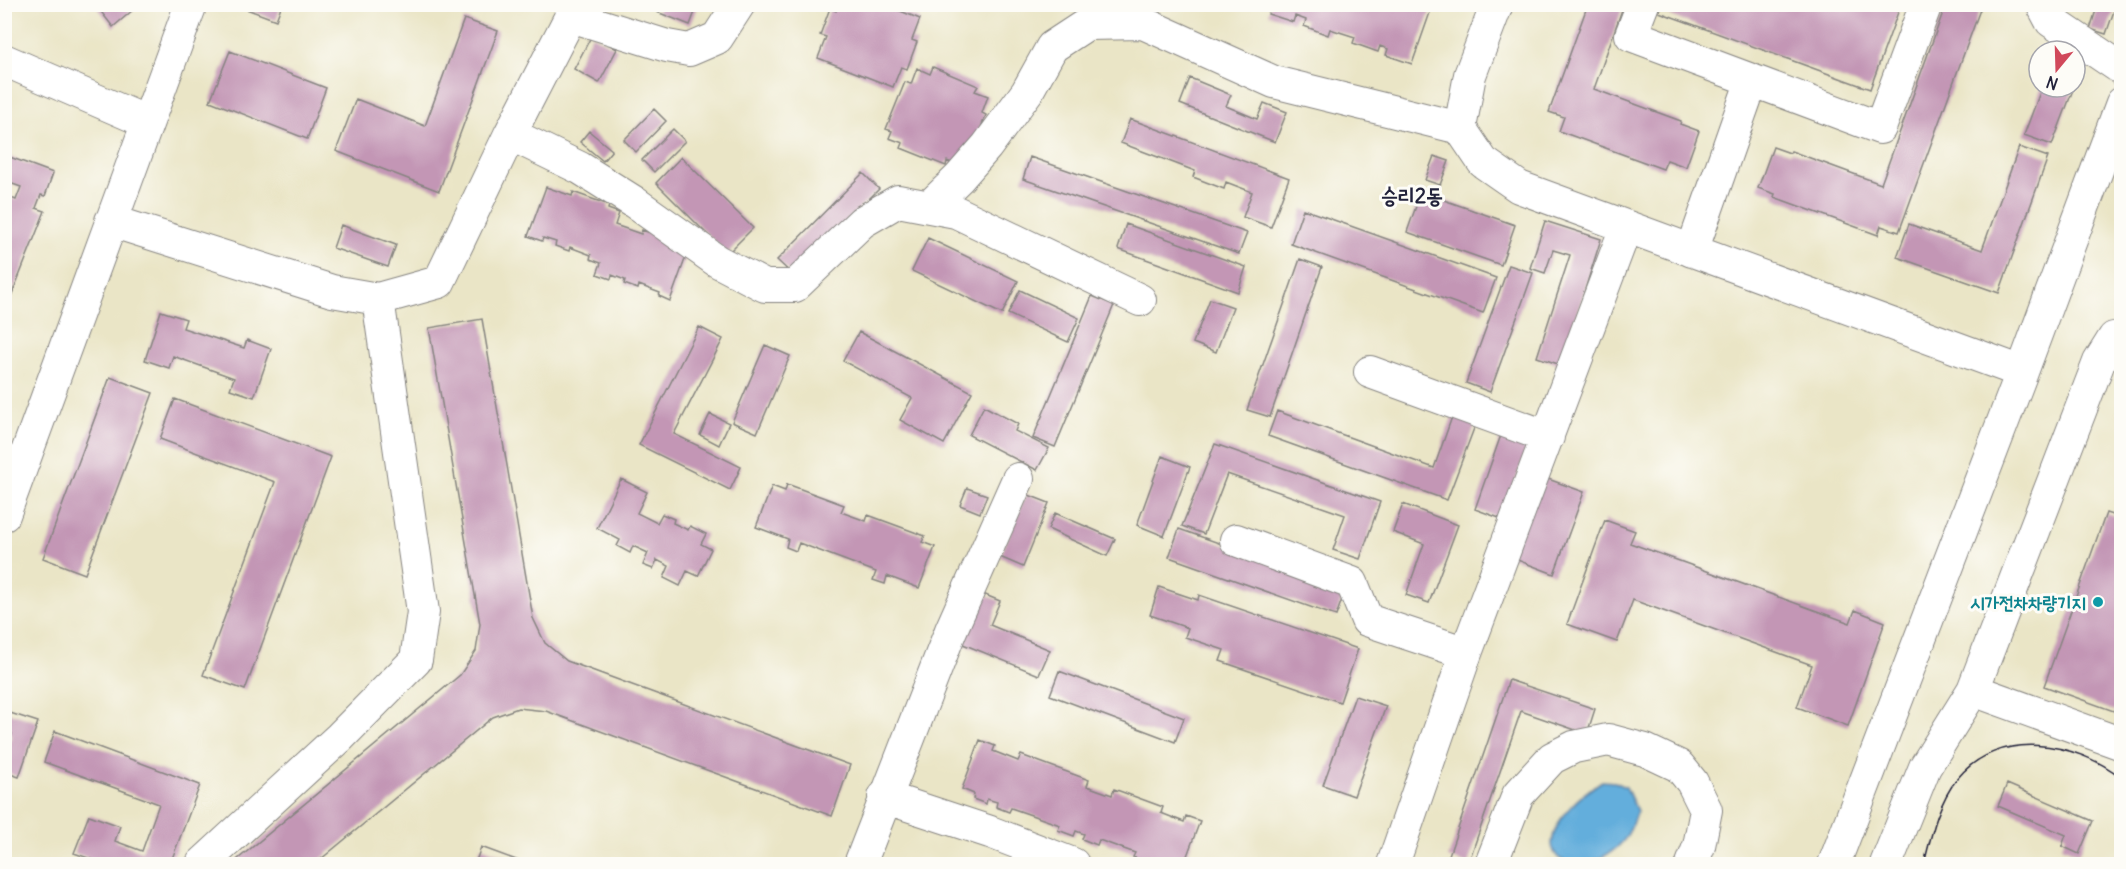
<svg xmlns="http://www.w3.org/2000/svg" width="2126" height="869" font-family="Delius,'Poor Story',sans-serif">
	<style>
		.water { fill: #63aedc; stroke: #42688c; stroke-width: 1.5 }
		.building { fill: #c396b5 }
		.lines { fill: none; stroke-linecap: round; stroke-linejoin: round }
		.minor-casing { stroke: #868480; stroke-width: 34 }
		.minor { stroke: #fff; stroke-width: 32 }
		.tram { stroke: #22223b; stroke-width: 1.5 }
		.culture-dot { fill: #0f9aa8; stroke: #fdfcf7; stroke-width: 2 }
		.labels { text-anchor: middle; dominant-baseline: central; stroke-width: 6; stroke-linejoin: round; paint-order: stroke }
		.culture-label { font-size: 18px; font-weight: bold; fill: #0d838f; stroke: #fdfcf7; text-anchor: end }
		.quarter-label { font-size: 21px; font-weight: bold; fill: #22223b; stroke: #fdfcf7 }
	</style>
	<rect width="100%" height="100%" fill="#fdfcf7"/>
	<filter id="ink" filterUnits="userSpaceOnUse"><feTurbulence type="fractalNoise" baseFrequency=".0167" numOctaves="2"/><feDisplacementMap in="SourceGraphic" scale="12" xChannelSelector="R" yChannelSelector="G"/><feConvolveMatrix kernelMatrix="1 2 1 2 8 2 1 2 1" color-interpolation-filters="sRGB"/></filter>
	<filter id="wash" filterUnits="userSpaceOnUse"><feTurbulence type="fractalNoise" baseFrequency=".008" numOctaves="4" result="noise"/><feDisplacementMap in="SourceGraphic" scale="24" xChannelSelector="R" yChannelSelector="G"/><feGaussianBlur stdDeviation="1.35" result="paint"/><feColorMatrix in="noise" values="0 0 0 0 0 0 0 0 0 0 0 0 0 0 0 0 0 1.4 0 .05"/><feComposite in="paint" operator="in"/></filter>
	<g filter="url(#wash)">
		<rect width="100%" height="100%" fill="#eae5c6"/>
		<path class="water" d="M 1602,781 L 1615,782 L 1626,787 L 1637,811 C 1633,820 1630,833 1624,840 C 1610,858 1580,869 1560,859 C 1556,856 1552,850 1552,844 C 1554,817 1582,794 1602,781 Z"/>
		<g id="blocks">
			<path class="building" d="M 95,4 L 140,4 L 113,27 Z
				M 242,4 L 282,4 L 276,20 L 241,7 Z
				M 661,4 L 698,4 L 690,25 L 657,12 Z
				M 838,4 L 883,4 L 920,19 L 912,40 L 917,42 L 907,69 L 901,67 L 893,87 L 818,58 L 826,37 L 820,35 L 830,8 L 836,11 Z
				M 1271,4 L 1433,4 L 1412,64 L 1386,55 L 1388,49 L 1380,46 L 1378,52 L 1353,43 L 1355,37 L 1330,29 L 1328,35 L 1304,26 L 1306,20 L 1295,16 L 1293,22 L 1268,14 Z
				M 1588,4 L 1624,4 L 1594,89 L 1681,121 L 1680,124 L 1699,131 L 1686,167 L 1667,160 L 1663,169 L 1559,131 L 1564,117 L 1549,112 Z
				M 1662,4 L 1901,4 L 1870,89 L 1659,12 Z
				M 1946,4 L 1982,4 L 1899,232 L 1881,226 L 1878,235 L 1774,197 L 1775,194 L 1758,188 L 1773,147 L 1790,153 L 1791,151 L 1881,184 Z
				M 2098,4 L 2115,8 L 2106,34 L 2090,29 Z
				M 464,19 L 498,31 L 439,191 L 336,151 L 356,99 L 425,126 Z
				M 592,35 L 617,49 L 599,83 L 574,69 Z
				M 230,51 L 326,88 L 307,139 L 210,101 Z
				M 933,67 L 978,86 L 975,91 L 988,96 L 982,113 L 986,115 L 967,161 L 960,166 L 947,161 L 946,166 L 901,148 L 903,143 L 889,138 L 892,131 L 886,129 L 905,82 L 911,84 L 917,68 L 930,74 Z
				M 1190,78 L 1231,95 L 1226,106 L 1257,119 L 1264,103 L 1287,112 L 1275,142 L 1180,104 Z
				M 2042,87 L 2074,87 L 2052,145 L 2024,135 Z
				M 654,109 L 666,121 L 636,152 L 624,140 Z
				M 1130,119 L 1289,178 L 1271,227 L 1243,217 L 1252,192 L 1226,182 L 1224,189 L 1193,177 L 1195,171 L 1121,143 Z
				M 673,129 L 685,141 L 654,172 L 642,160 Z
				M 589,131 L 612,150 L 603,161 L 580,142 Z
				M 2019,147 L 2048,157 L 1999,293 L 1897,257 L 1909,224 L 1982,250 Z
				M 7,156 L 53,173 L 45,196 L 41,195 L 36,208 L 45,211 L 12,294 L 4,291 L 4,195 L 16,200 L 21,187 L 4,181 L 4,162 Z
				M 1434,156 L 1449,161 L 1440,185 L 1425,180 Z
				M 681,157 L 753,228 L 727,254 L 656,183 Z
				M 1030,157 L 1247,233 L 1239,254 L 1023,179 Z
				M 863,173 L 879,189 L 793,275 L 777,260 Z
				M 546,187 L 572,196 L 573,192 L 609,205 L 608,209 L 619,213 L 615,225 L 641,234 L 642,230 L 679,243 L 688,251 L 670,301 L 659,296 L 660,293 L 639,285 L 638,289 L 624,284 L 625,280 L 612,275 L 611,279 L 597,274 L 601,263 L 590,259 L 591,255 L 570,247 L 569,251 L 555,246 L 556,242 L 543,238 L 542,241 L 528,236 Z
				M 1421,192 L 1515,225 L 1501,265 L 1407,232 Z
				M 1303,209 L 1496,278 L 1483,313 L 1291,244 Z
				M 1545,221 L 1601,239 L 1561,365 L 1537,357 L 1570,255 L 1553,250 L 1545,273 L 1530,268 Z
				M 1126,224 L 1246,267 L 1238,292 L 1118,249 Z
				M 341,225 L 396,245 L 388,267 L 333,248 Z
				M 928,238 L 1018,281 L 1002,314 L 912,271 Z
				M 1300,259 L 1322,267 L 1270,417 L 1247,410 Z
				M 1509,265 L 1533,273 L 1490,392 L 1466,383 Z
				M 1020,290 L 1079,318 L 1068,342 L 1008,314 Z
				M 1092,296 L 1114,305 L 1055,447 L 1033,438 Z
				M 1210,299 L 1233,307 L 1216,352 L 1193,343 Z
				M 161,311 L 186,319 L 183,328 L 244,348 L 247,340 L 271,349 L 254,397 L 230,389 L 234,378 L 173,356 L 169,368 L 145,360 Z
				M 482,319 L 533,618 L 545,643 L 567,661 L 850,765 L 832,816 L 546,711 L 518,708 L 493,717 L 315,864 L 232,864 L 460,675 L 476,651 L 480,624 L 429,328 Z
				M 699,327 L 723,339 L 674,434 L 741,467 L 730,490 L 639,445 Z
				M 859,332 L 972,392 L 944,444 L 900,420 L 912,398 L 843,361 Z
				M 765,345 L 790,356 L 757,433 L 732,422 Z
				M 110,377 L 153,393 L 85,574 L 43,558 Z
				M 175,399 L 331,457 L 245,690 L 203,675 L 275,482 L 160,439 Z
				M 984,406 L 1018,424 L 1015,431 L 1049,448 L 1037,470 L 969,435 Z
				M 1277,411 L 1434,468 L 1453,414 L 1476,423 L 1447,500 L 1268,436 Z
				M 710,414 L 729,423 L 719,445 L 700,435 Z
				M 1501,435 L 1529,445 L 1502,519 L 1475,509 Z
				M 1215,444 L 1380,502 L 1360,559 L 1333,550 L 1345,515 L 1227,474 L 1204,534 L 1182,526 Z
				M 1162,456 L 1190,467 L 1164,536 L 1137,525 Z
				M 1537,475 L 1584,492 L 1554,574 L 1507,556 Z
				M 621,479 L 647,492 L 637,513 L 657,523 L 662,514 L 674,519 L 673,523 L 688,530 L 690,526 L 706,534 L 701,544 L 711,549 L 698,576 L 687,571 L 680,586 L 664,578 L 669,566 L 657,560 L 653,569 L 643,565 L 648,553 L 633,546 L 630,553 L 617,546 L 620,540 L 597,528 Z
				M 787,484 L 844,505 L 841,512 L 866,521 L 868,515 L 925,536 L 922,542 L 935,547 L 919,588 L 887,576 L 885,584 L 873,580 L 876,572 L 799,543 L 796,551 L 786,547 L 788,539 L 756,527 L 772,486 L 785,491 Z
				M 967,488 L 987,495 L 980,513 L 960,505 Z
				M 1026,494 L 1049,503 L 1023,567 L 1000,557 Z
				M 1403,504 L 1458,525 L 1429,603 L 1406,595 L 1424,544 L 1393,532 Z
				M 1055,513 L 1115,539 L 1107,556 L 1048,529 Z
				M 2106,513 L 2122,518 L 2122,714 L 2044,686 Z
				M 1605,520 L 1635,531 L 1630,543 L 1850,623 L 1855,610 L 1885,622 L 1848,726 L 1797,707 L 1812,665 L 1633,600 L 1617,642 L 1567,624 Z
				M 1179,529 L 1346,588 L 1336,616 L 1169,557 Z
				M 1159,587 L 1198,600 L 1199,595 L 1358,649 L 1340,702 L 1220,661 L 1224,650 L 1185,637 L 1188,628 L 1150,615 Z
				M 978,592 L 1000,601 L 990,625 L 1050,650 L 1039,675 L 958,642 Z
				M 1059,671 L 1184,718 L 1175,742 L 1050,695 Z
				M 1509,680 L 1595,709 L 1587,734 L 1521,711 L 1468,864 L 1448,858 Z
				M 1355,696 L 1386,706 L 1354,796 L 1323,785 Z
				M 4,711 L 38,722 L 19,777 L 4,772 L 4,754 L 12,734 L 4,731 Z
				M 55,731 L 200,785 L 170,864 L 105,864 L 74,853 L 89,815 L 120,826 L 115,841 L 142,851 L 159,804 L 44,762 Z
				M 980,740 L 995,746 L 993,751 L 1018,761 L 1021,755 L 1089,780 L 1087,786 L 1112,795 L 1114,789 L 1163,807 L 1161,813 L 1184,822 L 1186,816 L 1200,821 L 1184,864 L 1155,864 L 1157,861 L 1149,858 L 1147,863 L 1133,857 L 1135,853 L 1099,840 L 1097,845 L 1082,839 L 1084,834 L 1076,831 L 1074,836 L 1058,830 L 1060,825 L 1011,808 L 1009,812 L 996,807 L 997,802 L 987,799 L 986,804 L 973,799 L 974,794 L 962,789 Z
				M 2007,784 L 2093,821 L 2079,854 L 2062,846 L 2066,835 L 1998,806 Z
				M 481,847 L 527,864 L 475,864 Z"/>
		</g>
	</g>
	<g filter="url(#ink)">
		<use href="#blocks" fill-opacity="0" stroke="#868480" stroke-width="1.5"/>
		<g class="lines">
			<defs>
				<path id="minor" d="M 1497,4 L 1470,75 L 1460,128 L 1483,162 L 1519,187 L 2022,372
					M 1643,4 L 1631,35 L 1880,128 L 1926,4
					M 2042,4 L 2051,21 L 2122,69
					M 571,16 L 667,46 L 689,50 L 717,38 L 739,4
					M 4,60 L 147,122
					M 510,134 L 580,168 L 634,202 L 717,261 L 765,286 L 795,286 L 862,222 L 898,201 L 956,212 L 1140,300
					M 930,206 L 959,178 L 987,146 L 1027,92 L 1052,47 L 1087,24 L 1143,23 L 1274,82 L 1460,128
					M 111,221 L 332,291 L 378,299 L 439,282 L 510,134 L 577,4
					M 1692,251 L 1752,80
					M 2122,337 L 2114,338 L 2099,362 L 1973,690 L 2122,744
					M 1370,372 L 1548,437
					M 4,515 L 191,4
					M 1236,540 L 1352,583 L 1367,620 L 1466,653
					M 884,797 L 990,832 L 1073,864
					M 202,864 L 340,737 L 416,660 L 423,612 L 378,299
					M 860,864 L 951,630 L 1018,479
					M 1393,864 L 1466,653 L 1626,227
					M 1491,864 L 1518,795 L 1552,758 L 1574,747 L 1608,740 L 1645,750 L 1679,766 L 1692,782 L 1706,810 L 1699,846 L 1692,864
					M 1834,864 L 2022,372 L 2122,103
					M 1886,864 L 1925,767 L 1973,690"/>
			</defs>
			<use href="#minor" class="minor-casing"/>
			<use href="#minor" class="minor"/>
			<path class="tram" d="M 1924,864 C 1931,836 1938,803 1957,779 C 1998,728 2075,741 2122,778"/>
		</g>
	</g>
	<circle class="culture-dot" cx="2098" cy="602" r="6"/>
	<g class="labels">
		<g class="culture-label">
			<text x="2086" y="602">시가전차차량기지</text>
		</g>
		<g class="quarter-label">
			<text x="1412" y="195">승리2동</text>
		</g>
	</g>
	<rect width="2126" height="869" fill="none" stroke="#fdfcf7" stroke-width="24"/>
	<g transform="translate(2057 69) rotate(199)"><circle r="28" fill="#fdfcf7" stroke="#a5a5ac" stroke-width="1.5"/>
	<path d="M0-4.5L10 22L0 15L-10 22Z" fill="#d1495b"/>
	<text y="-9" font-size="16" font-weight="bold" text-anchor="middle" fill="#22223b">N</text>
	</g>
</svg>
